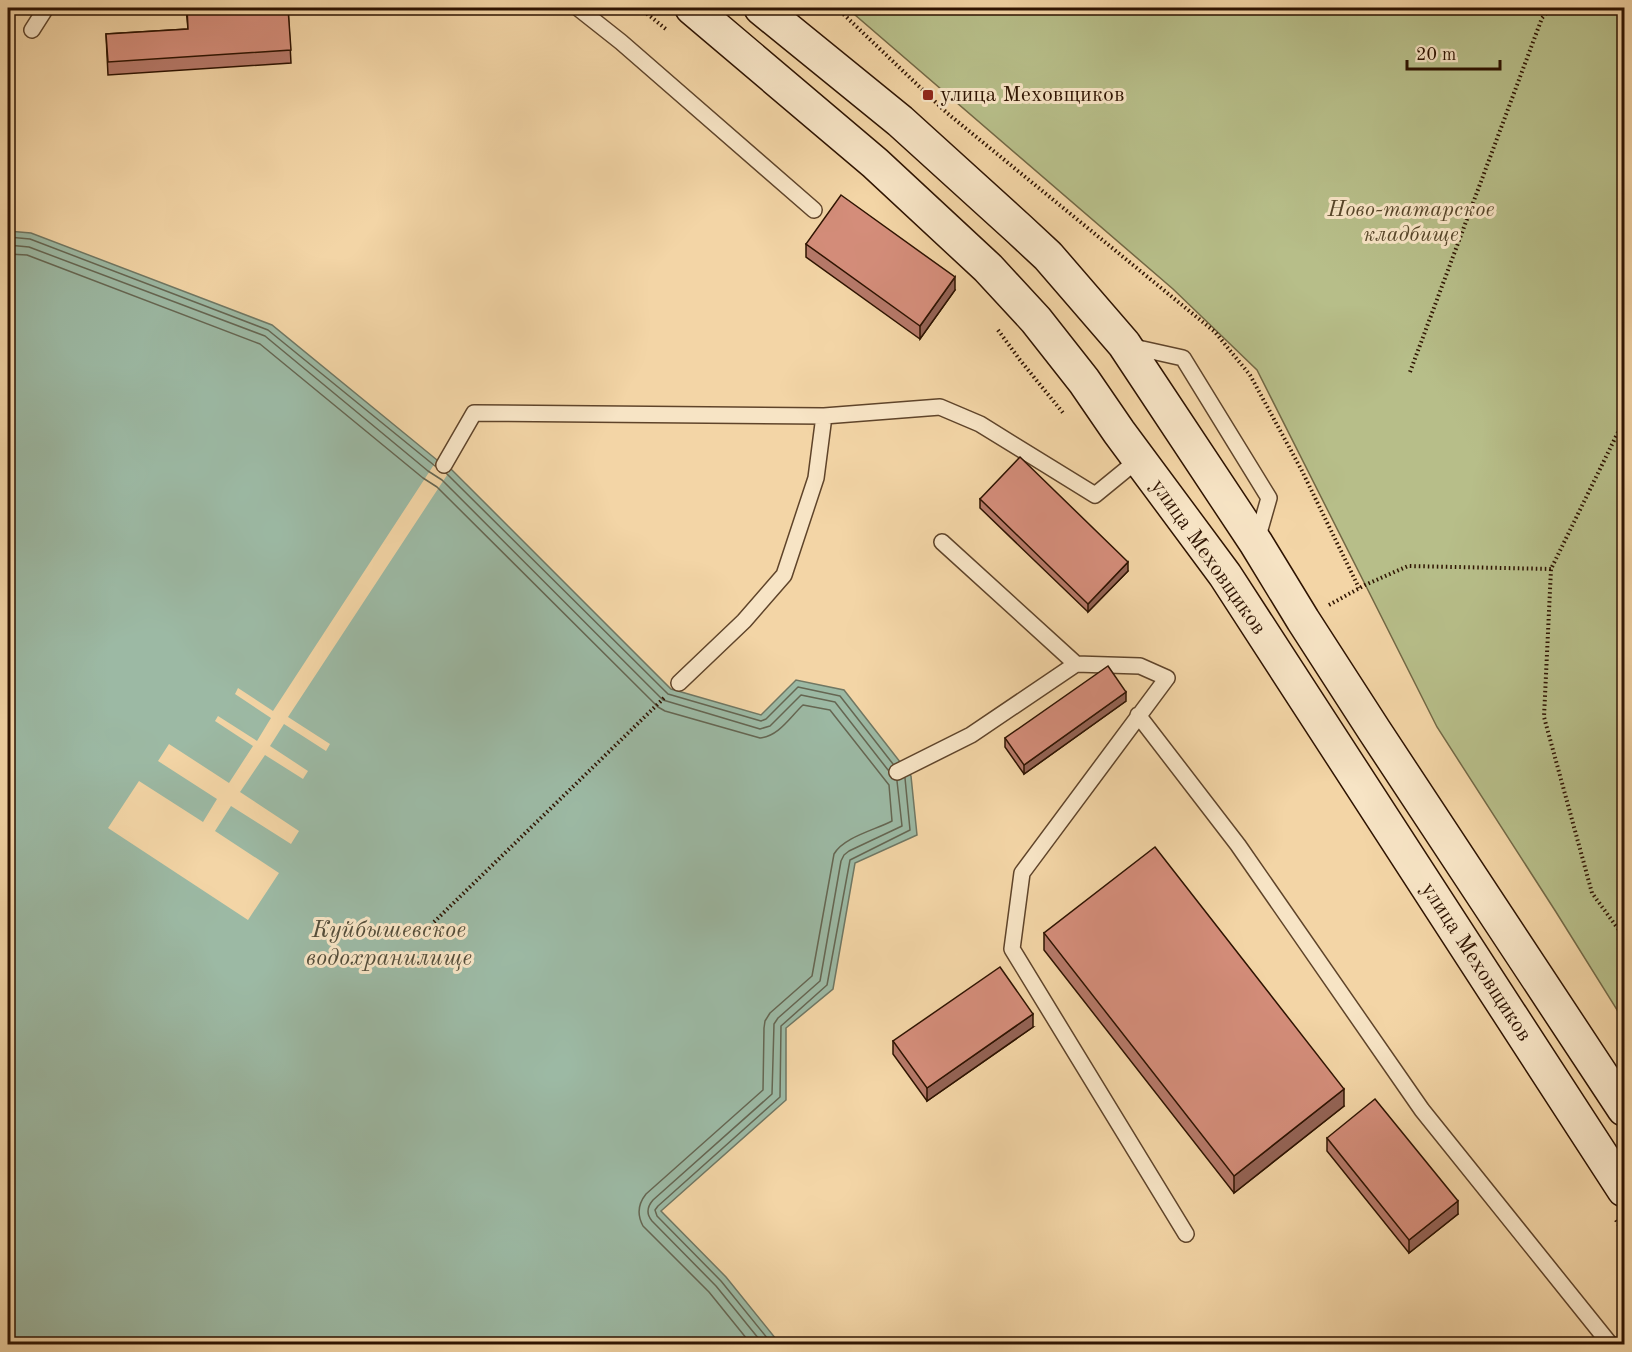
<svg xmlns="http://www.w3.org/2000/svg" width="1632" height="1352" font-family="'Old Standard TT',serif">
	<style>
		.green { fill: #b7be89; stroke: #726845; stroke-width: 1.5 }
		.water { fill: #9cb9a4; stroke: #707763; stroke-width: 1.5 }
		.pier { fill: #f3d5a6 }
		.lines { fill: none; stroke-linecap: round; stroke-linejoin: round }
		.shore { stroke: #656652; stroke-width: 1.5 }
		.lane-casing { stroke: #5f442a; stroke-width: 18 }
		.secondary-casing { stroke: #2e1301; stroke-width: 36 }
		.path { stroke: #2e1301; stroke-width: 4; stroke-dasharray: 1.5 3; stroke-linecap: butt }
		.lane { stroke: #f7e4c5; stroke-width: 15 }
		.secondary { stroke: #f7e4c5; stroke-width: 33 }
		.wall { fill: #b67969; stroke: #2e1301; stroke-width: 1.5 }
		.shaded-wall { fill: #946355; stroke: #2e1301; stroke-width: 1.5 }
		.building { fill: #d48d7a; stroke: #2e1301; stroke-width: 1.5 }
		.poi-dot { fill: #8f2418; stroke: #f7e4c5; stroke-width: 2 }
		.labels { text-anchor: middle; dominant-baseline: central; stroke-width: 6; stroke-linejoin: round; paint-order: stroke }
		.poi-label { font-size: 22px; fill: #2e1301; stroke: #f7e4c5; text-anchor: start }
		.park-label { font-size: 22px; font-style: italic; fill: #57462a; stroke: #f7e4c5 }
		.street-label { font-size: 22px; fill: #2e1301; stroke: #f7e4c5 }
		.water-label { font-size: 24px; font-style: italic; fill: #544d3a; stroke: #f7e4c5 }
	</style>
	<rect width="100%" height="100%" fill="#f3d5a6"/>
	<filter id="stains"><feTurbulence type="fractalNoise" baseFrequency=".00333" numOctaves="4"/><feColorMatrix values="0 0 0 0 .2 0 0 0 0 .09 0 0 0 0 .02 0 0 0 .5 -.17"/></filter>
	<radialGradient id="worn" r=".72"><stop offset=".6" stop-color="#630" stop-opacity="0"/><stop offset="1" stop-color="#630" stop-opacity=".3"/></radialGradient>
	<path class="green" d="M 847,8 L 1624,8 L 1624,1021 L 1556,912 L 1437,727 L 1257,370 L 1173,289 Z"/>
	<path class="water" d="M 8,231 L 31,233 L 272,325 L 437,460 L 451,469 L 671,689 L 761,715 L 796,680 L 844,690 L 911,776 L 917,835 L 855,863 L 833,989 L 786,1028 L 786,1100 L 661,1211 L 726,1277 L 780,1344 L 8,1344 Z"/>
	<path class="pier" d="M 437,460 L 451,469 L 288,717 L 330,744 L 326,751 L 284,724 L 270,746 L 308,771 L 303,779 L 265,755 L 240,792 L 299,831 L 291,844 L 231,806 L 215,831 L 279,873 L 248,920 L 108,828 L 139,781 L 203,822 L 217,799 L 158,761 L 169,744 L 229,783 L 253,746 L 215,721 L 218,716 L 257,741 L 271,718 L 235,694 L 238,688 L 273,711 Z"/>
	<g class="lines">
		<path class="shore" d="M 8,237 L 30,239 L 268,330 L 435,466
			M 8,245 L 29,247 L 265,336 L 428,471 L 442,480 L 663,700 L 760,729 L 770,726 L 801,695 L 835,702 L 888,770
			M 8,254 L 27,255 L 260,344 L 423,478 L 437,487 L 658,707 L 665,711 L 760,738 C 779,736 790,717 803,705 L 830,710 L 889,785 L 892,821 C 875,830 844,837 834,854 L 812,976 L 770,1013 L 765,1021 L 764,1028 L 763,1090 L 646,1194 C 638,1204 637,1215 643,1226 L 709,1292 L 751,1344
			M 446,473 L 668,694 L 761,721 L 766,719 L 798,687 L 840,696 L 893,764
			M 763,1344 L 716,1286 L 652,1221 C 646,1214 647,1207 653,1200 L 772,1094 L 774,1024 L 778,1018 L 820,981 L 841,861 L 844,855 L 849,851 L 902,826 L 897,781
			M 772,1344 L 721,1281 L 657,1216 L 655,1210 L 658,1206 L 780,1097 L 781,1026 L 827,985 L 850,860 L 910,830 L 905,778"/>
		<defs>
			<path id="lane" d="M 578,8 L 621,42 L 814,210
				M 32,30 L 46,8
				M 1129,346 L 1183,358 L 1269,498 L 1257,540
				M 444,465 L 474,413 L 824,416 L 940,407 L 980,424 L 1095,495 L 1139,459
				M 942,542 L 1076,664 L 1140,666 L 1167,678 L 1022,873 L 1012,949 L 1186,1234
				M 679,683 L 744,621 L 784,575 L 816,478 L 824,416
				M 1138,715 L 1238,845 L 1422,1110 L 1610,1344
				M 897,772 L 971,735 L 1076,664"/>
			<path id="secondary" d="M 692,8 L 875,163 L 988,268 L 1036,320 L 1084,381 L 1119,432 L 1225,575 L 1624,1190
				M 761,8 L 900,121 L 1019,229 L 1048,256 L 1124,344 L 1256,543 L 1303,620 L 1374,730 L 1624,1109"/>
		</defs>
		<use href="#lane" class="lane-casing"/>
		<use href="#secondary" class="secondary-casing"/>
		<path class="path" d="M 640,8 L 667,30
			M 837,8 L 947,113 L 1215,332 L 1250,375 L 1301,469 L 1359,588
			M 998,330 L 1020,360 L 1064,414
			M 1410,372 L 1542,18 L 1551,8
			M 1624,420 L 1551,569 L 1544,717 L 1592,893 L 1624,937
			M 1329,605 L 1365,585 L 1408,566 L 1551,569
			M 434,922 L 664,698
			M 1616,1220 L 1624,1234"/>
		<use href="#lane" class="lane"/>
		<use href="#secondary" class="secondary"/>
	</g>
	<path class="wall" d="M 186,8 L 288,8 L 291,63 L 108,75 L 106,34 L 188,29 Z
		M 806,244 L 955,290 L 920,339 L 806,257 Z
		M 980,499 L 1128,571 L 1088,612 L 980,508 Z
		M 1126,701 L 1024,774 L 1005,747 L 1005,738 Z
		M 1044,933 L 1344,1106 L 1234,1193 L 1044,950 Z
		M 1033,1027 L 927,1101 L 893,1054 L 893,1041 Z
		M 1327,1138 L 1458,1214 L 1409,1253 L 1327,1151 Z"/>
	<path class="shaded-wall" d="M 955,277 L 955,290 L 920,339 L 920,326 Z
		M 1128,562 L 1128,571 L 1088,612 L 1088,604 Z
		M 1126,692 L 1126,701 L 1024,774 L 1024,765 Z
		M 1033,1014 L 1033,1027 L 927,1101 L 927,1088 Z
		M 1344,1089 L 1344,1106 L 1234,1193 L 1234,1176 Z
		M 1458,1201 L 1458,1214 L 1409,1253 L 1409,1240 Z"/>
	<path class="building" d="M 187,8 L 288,8 L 291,50 L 108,62 L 106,34 L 188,29 Z
		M 841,195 L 955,277 L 920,326 L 806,244 Z
		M 1020,457 L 1128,562 L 1088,604 L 980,499 Z
		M 1108,666 L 1126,692 L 1024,765 L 1005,738 Z
		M 1155,847 L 1344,1089 L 1234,1176 L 1044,933 Z
		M 1000,967 L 1033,1014 L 927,1088 L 893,1041 Z
		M 1375,1099 L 1458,1201 L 1409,1240 L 1327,1138 Z"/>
	<rect class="poi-dot" x="922" y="89" width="12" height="12" rx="3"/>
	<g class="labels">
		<g class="poi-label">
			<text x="940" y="95">улица Меховщиков</text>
		</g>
		<g class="park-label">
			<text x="1411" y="210">Ново-татарское<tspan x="1411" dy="25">кладбище</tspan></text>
		</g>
		<g class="street-label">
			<text transform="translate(1208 557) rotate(55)">улица Меховщиков</text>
			<text transform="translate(1476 962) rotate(57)">улица Меховщиков</text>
		</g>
		<g class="water-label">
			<text x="389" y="931">Куйбышевское<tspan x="389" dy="28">водохранилище</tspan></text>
		</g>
	</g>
	<rect width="1632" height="1352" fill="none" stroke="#f3d5a6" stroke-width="30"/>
	<rect x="9" y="9" width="1614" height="1334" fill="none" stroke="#2e1301" stroke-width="3"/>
	<rect x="15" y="15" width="1602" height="1322" fill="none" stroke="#2e1301" stroke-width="1.5"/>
	<path d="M1407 60v9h93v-9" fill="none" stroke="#2e1301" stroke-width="3"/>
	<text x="1416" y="60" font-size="18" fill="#2e1301" stroke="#f7e4c5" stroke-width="4.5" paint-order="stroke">20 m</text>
	<rect width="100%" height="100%" filter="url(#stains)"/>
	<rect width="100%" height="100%" fill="url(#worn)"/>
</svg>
